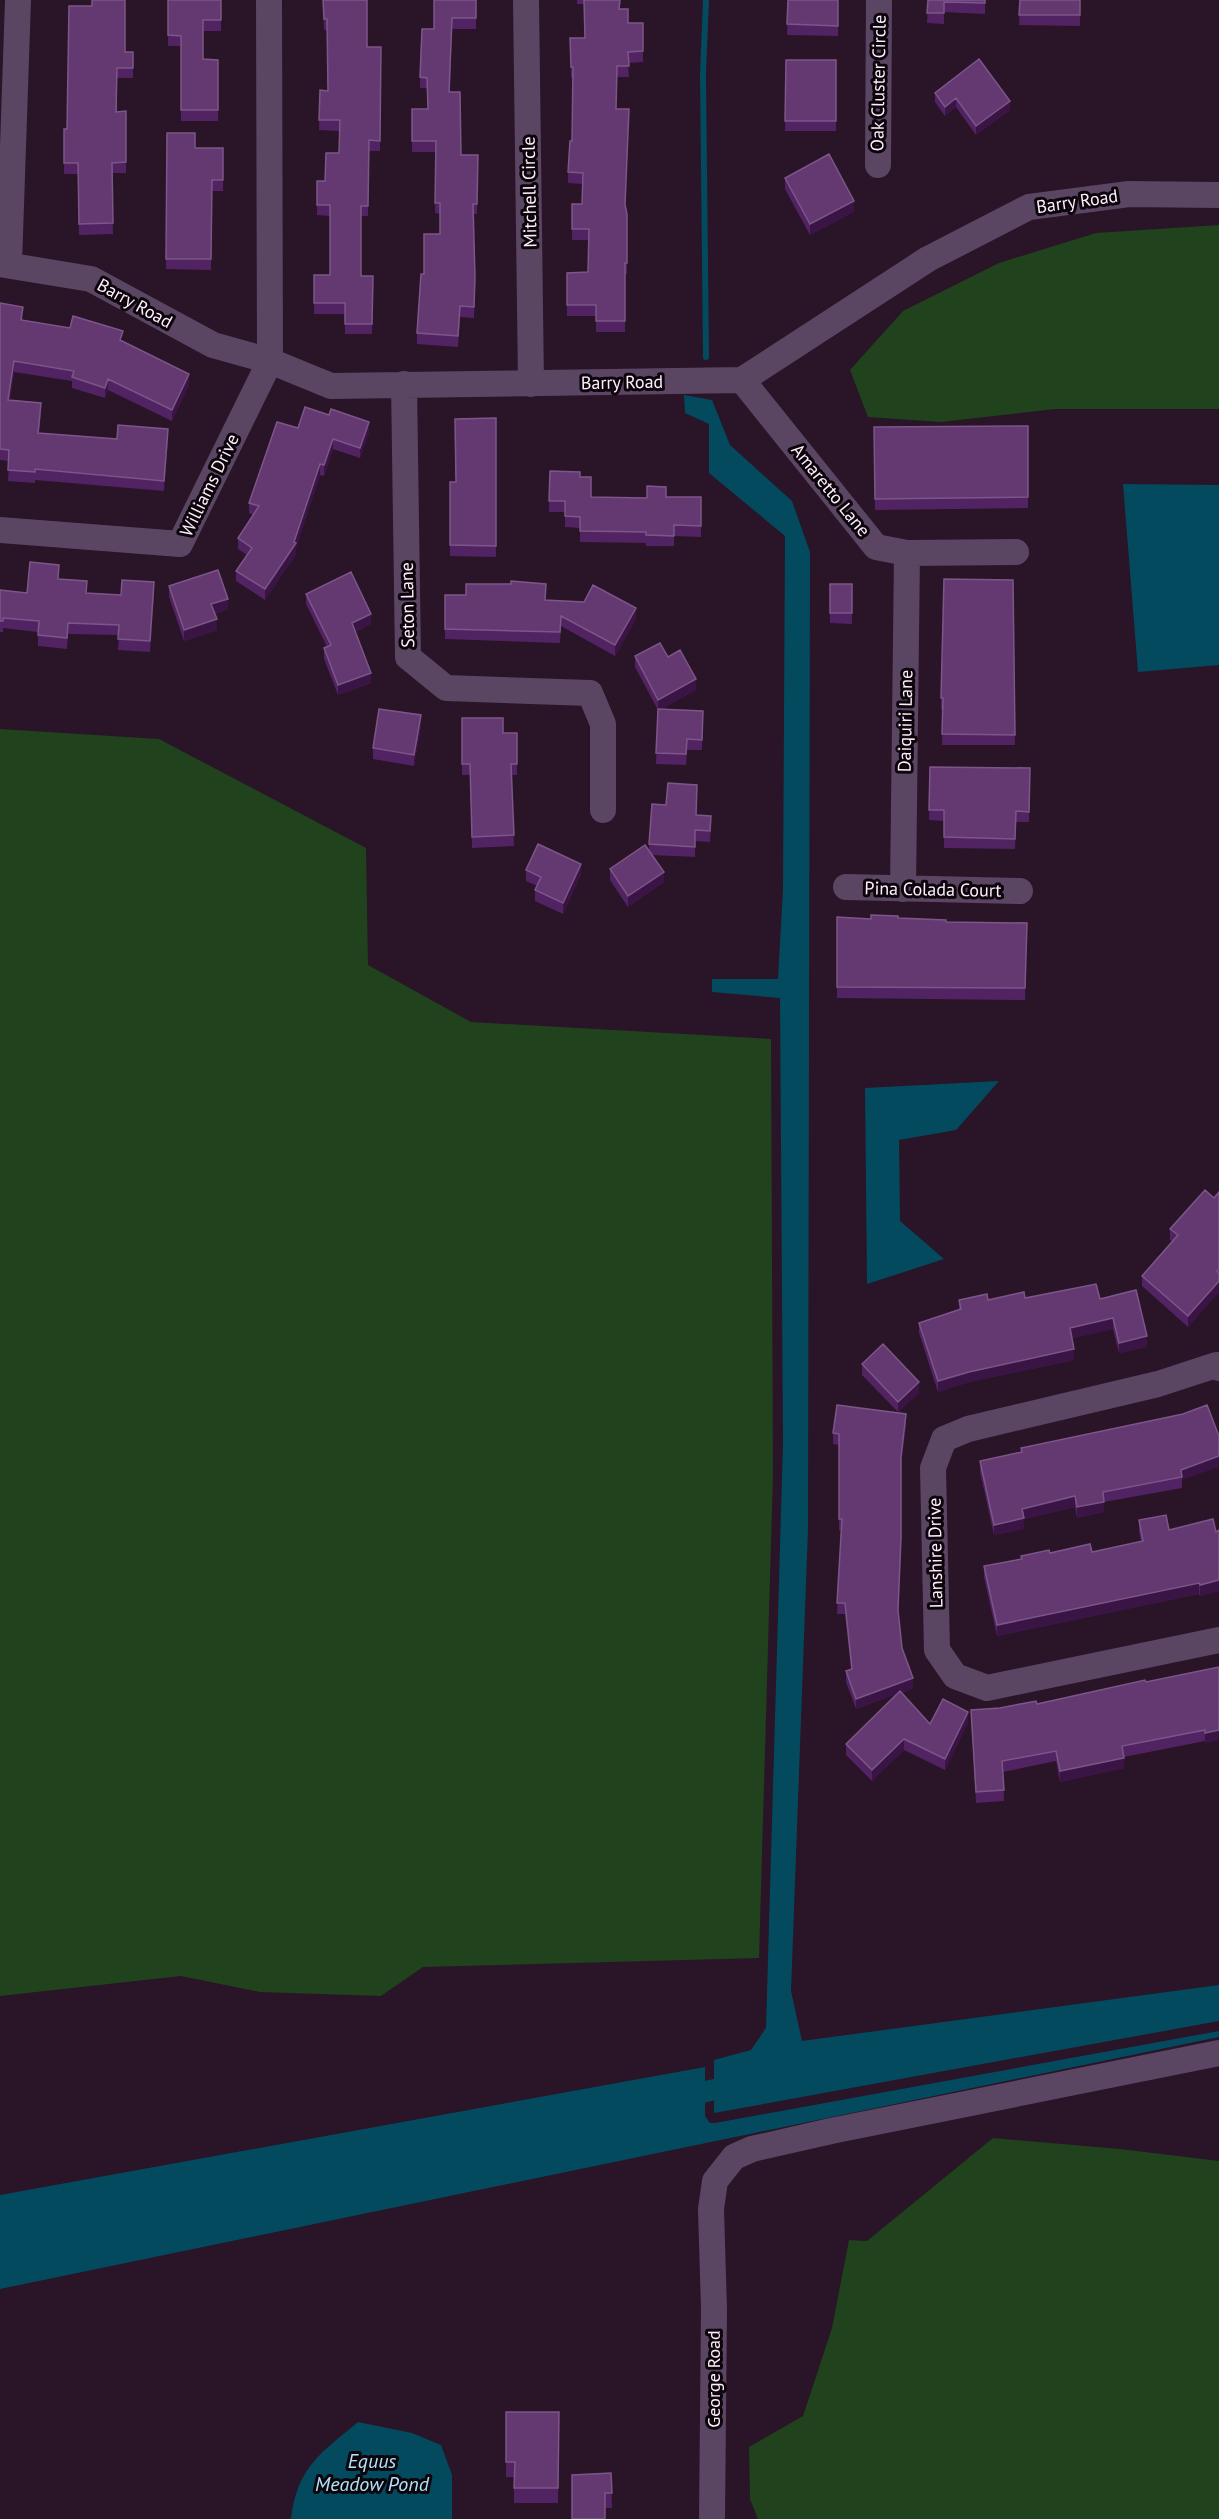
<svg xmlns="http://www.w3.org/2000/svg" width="1219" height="2519" font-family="'PT Sans',sans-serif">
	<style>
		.green { fill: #20421d }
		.water { fill: #034a5f }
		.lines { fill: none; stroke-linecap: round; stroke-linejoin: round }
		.stream { stroke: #034a5f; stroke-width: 6 }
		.canal { stroke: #034a5f; stroke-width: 21 }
		.minor { stroke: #5a4663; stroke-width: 26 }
		.wall { fill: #522362 }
		.shaded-wall { fill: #3a1444 }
		.building { fill: #643972; stroke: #7c5688; stroke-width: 1.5 }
		.labels { text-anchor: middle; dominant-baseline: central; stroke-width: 6; stroke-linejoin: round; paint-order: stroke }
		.street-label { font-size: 18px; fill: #feeffc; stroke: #0d050c }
		.water-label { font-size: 20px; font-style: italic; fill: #b1e3f8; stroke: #0d050c }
	</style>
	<rect width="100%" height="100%" fill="#291428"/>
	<path class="green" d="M 1219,225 L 1219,409 L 1055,409 L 941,422 L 868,417 L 850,370 L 903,311 L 999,263 L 1096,233 Z
		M 0,729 L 159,739 L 366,848 L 368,965 L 471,1022 L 771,1039 L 773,1474 L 759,1958 L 423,1967 L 381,1996 L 260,1992 L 181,1976 L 0,1996 Z
		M 993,2138 L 1120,2149 L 1219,2161 L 1219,2519 L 758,2519 L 750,2499 L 749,2447 L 803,2416 L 832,2328 L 849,2240 L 867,2241 Z"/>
	<path class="water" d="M 684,395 L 712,400 L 730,445 L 792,501 L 810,552 L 808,1529 L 791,1991 L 802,2041 L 1219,1985 L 1219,2021 L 714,2113 L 714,2060 L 751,2050 L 766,2028 L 783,1443 L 780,998 L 712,992 L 712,979 L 778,979 L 783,889 L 785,536 L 709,473 L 709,424 L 685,413 Z
		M 1123,484 L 1219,485 L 1219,665 L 1138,672 Z
		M 999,1081 L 956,1130 L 899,1140 L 900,1221 L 944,1259 L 867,1284 L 865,1088 Z
		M 1219,2031 L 1219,2037 L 0,2289 L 0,2195 L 705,2067 L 705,2116 L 710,2123 L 715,2123 Z
		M 358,2422 L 412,2433 L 441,2445 L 452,2475 L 452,2519 L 291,2519 C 297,2467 321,2453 358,2422 Z"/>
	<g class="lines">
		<path class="stream" d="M 706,357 L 703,74 L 706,0"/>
		<path class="canal" d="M 679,2098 L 742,2083"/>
		<path class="minor" d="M 526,0 L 531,384
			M 878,165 L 879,0
			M 0,264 L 91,279 L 213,345 L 270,361 L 331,386 L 742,380 L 928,259 L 1029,207 L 1129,194 L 1219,195
			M 9,264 L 18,0
			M 742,380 L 876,547 L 907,553 L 1016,552
			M 404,384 L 408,657 L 446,688 L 590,693 L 603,724 L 603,810
			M 0,530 L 180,544 L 270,361 L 269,0
			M 846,887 L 1020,891
			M 903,889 L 907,553
			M 1219,1368 L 1216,1365 L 1158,1384 L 968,1429 L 944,1439 L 933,1468 L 937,1650 L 955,1676 L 987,1688 L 1219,1640
			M 712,2519 L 714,2309 L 711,2209 L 715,2181 L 734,2157 L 752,2149 L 831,2131 L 1219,2053"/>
	</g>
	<path class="wall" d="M 168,0 L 221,0 L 221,31 L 203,31 L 203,59 L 218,60 L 218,121 L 181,121 L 181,46 L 168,46 Z
		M 323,0 L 367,47 L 381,47 L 380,151 L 369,151 L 368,216 L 361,216 L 361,276 L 373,276 L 372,334 L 345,334 L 345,314 L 314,314 L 314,275 L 330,275 L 330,216 L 317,215 L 317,181 L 325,181 L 339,153 L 339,131 L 319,130 L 320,90 L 328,91 L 327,30 L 324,30 Z
		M 476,0 L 476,29 L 452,29 L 450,92 L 461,155 L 478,155 L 477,214 L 473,214 L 475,288 L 474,318 L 460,317 L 458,347 L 417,344 L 417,333 L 424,274 L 440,234 L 440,214 L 435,213 L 436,152 L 412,152 L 412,109 L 428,109 L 427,88 L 420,88 L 420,77 L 434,29 Z
		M 577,0 L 620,0 L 620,9 L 628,23 L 643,23 L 643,62 L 628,63 L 629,77 L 617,77 L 616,109 L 627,225 L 627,274 L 625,274 L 625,332 L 596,332 L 596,316 L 567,316 L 567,273 L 588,272 L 589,240 L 572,240 L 572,204 L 582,204 L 583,184 L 568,183 L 568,172 L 572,141 L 573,78 L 571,78 L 570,38 L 585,38 L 584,4 L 577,4 Z
		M 788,0 L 838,0 L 838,36 L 787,35 Z
		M 928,0 L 985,0 L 985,14 L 944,12 L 944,24 L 927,23 Z
		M 1020,0 L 1080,0 L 1080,26 L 1019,25 Z
		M 92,6 L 125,52 L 133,52 L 133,78 L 117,78 L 117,112 L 126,111 L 126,173 L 112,173 L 113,234 L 79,235 L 78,174 L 64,174 L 64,129 L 67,129 Z
		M 786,60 L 836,60 L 836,131 L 785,131 Z
		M 935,93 L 1010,110 L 976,135 L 956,107 L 945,116 L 935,102 Z
		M 167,133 L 195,148 L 223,148 L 223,191 L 212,191 L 211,270 L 166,269 Z
		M 785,178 L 854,212 L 810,235 L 785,189 Z
		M 0,303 L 23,318 L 22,321 L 123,342 L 189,385 L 172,421 L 108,390 L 105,398 L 72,388 L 72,381 L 14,372 L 10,400 L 41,414 L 39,433 L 117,439 L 168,440 L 164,491 L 35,480 L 35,483 L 8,481 L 9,461 L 0,460 Z
		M 496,418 L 496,557 L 450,556 L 450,482 L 456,482 Z
		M 1028,426 L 1028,508 L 875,510 L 874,427 Z
		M 298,428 L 369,432 L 360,458 L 333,449 L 324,476 L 320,475 L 296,547 L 296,554 L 265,600 L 236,581 L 236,571 L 247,555 L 238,549 L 238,538 L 253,515 L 249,513 L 249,503 Z
		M 550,471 L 580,477 L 591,497 L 647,498 L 666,497 L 701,497 L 701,537 L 674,536 L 674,546 L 646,546 L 646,543 L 580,542 L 580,528 L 565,527 L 565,512 L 549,512 Z
		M 59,579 L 87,593 L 121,595 L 154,593 L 150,652 L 118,650 L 119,635 L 68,634 L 67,649 L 38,646 L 38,632 L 3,628 L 3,632 L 0,632 L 0,590 L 27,593 Z
		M 1013,580 L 1015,745 L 942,745 L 943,709 L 941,709 L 941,698 Z
		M 830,584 L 852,584 L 852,624 L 830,623 Z
		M 169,586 L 228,609 L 215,614 L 217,630 L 184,641 L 169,597 Z
		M 306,594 L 371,624 L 355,632 L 371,683 L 338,695 L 324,659 L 324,648 L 327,647 L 306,604 Z
		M 445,595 L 545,600 L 636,619 L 615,656 L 561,626 L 560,643 L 445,639 Z
		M 635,656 L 668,657 L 696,690 L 660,710 L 703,711 L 702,750 L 687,750 L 686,765 L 656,764 L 658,710 L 635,667 Z
		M 462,718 L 503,733 L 517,733 L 517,775 L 512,775 L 514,846 L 472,848 L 470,775 L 462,775 Z
		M 421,726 L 414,766 L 373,759 L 373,748 Z
		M 930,767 L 1030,768 L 1029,822 L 1016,822 L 1015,849 L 944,848 L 944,821 L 929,820 Z
		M 697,795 L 696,815 L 711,827 L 710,842 L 695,841 L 695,857 L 652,855 L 664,882 L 628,907 L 610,880 L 610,869 L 649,851 L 649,844 Z
		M 526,870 L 581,874 L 563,914 L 535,901 L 535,890 L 537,886 L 526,881 Z
		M 837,917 L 871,919 L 898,918 L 946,922 L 1027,923 L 1025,1000 L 837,998 Z
		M 1219,1192 L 1219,1292 L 1188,1327 L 1142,1286 L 1142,1276 L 1172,1241 L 1170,1240 L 1170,1229 L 1214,1198 Z
		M 1025,1298 L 1100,1299 L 1147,1347 L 1119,1353 L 1113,1329 L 1072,1338 L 1074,1360 L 969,1382 L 938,1392 L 919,1333 L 919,1323 L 959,1310 L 959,1300 L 988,1300 Z
		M 862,1364 L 919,1393 L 898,1412 L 862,1375 Z
		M 1183,1414 L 1182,1488 L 1104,1502 L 1104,1512 L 1077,1518 L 1075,1507 L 1024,1519 L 1024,1529 L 994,1535 L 980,1472 L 980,1461 L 1021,1452 L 1021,1448 Z
		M 906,1425 L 901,1467 L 901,1549 L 898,1613 L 902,1648 L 913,1688 L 901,1693 L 930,1724 L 968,1723 L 945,1770 L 904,1750 L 872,1781 L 846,1755 L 846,1744 L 896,1694 L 856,1709 L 846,1682 L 846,1671 L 851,1669 L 845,1614 L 837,1614 L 841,1530 L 839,1530 L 839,1445 L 833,1444 L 833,1433 Z
		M 1139,1520 L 1169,1530 L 1216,1532 L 1219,1530 L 1219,1591 L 1200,1596 L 1199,1594 L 997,1636 L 984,1577 L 984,1566 L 1021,1559 L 1021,1556 L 1050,1553 L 1092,1552 L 1141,1542 L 1139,1531 Z
		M 1219,1667 L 1205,1744 L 1205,1741 L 1124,1757 L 1124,1768 L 1060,1782 L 1056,1761 L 1003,1772 L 1004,1801 L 976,1803 L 971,1710 L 1000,1708 L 1037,1704 Z
		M 506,2412 L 559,2412 L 558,2503 L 514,2503 L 514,2477 L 506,2477 Z
		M 611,2473 L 612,2508 L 605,2508 L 572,2519 Z"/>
	<path class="shaded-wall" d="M 956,98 L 956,107 L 945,116 L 945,107 Z
		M 1010,101 L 1010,110 L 976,135 L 976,126 Z
		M 854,201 L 854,212 L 810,235 L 810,224 Z
		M 14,361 L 14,372 L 8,411 L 8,400 Z
		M 189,374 L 189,385 L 172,421 L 172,410 Z
		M 108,379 L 108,390 L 105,398 L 105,388 Z
		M 369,422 L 369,432 L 360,458 L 360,448 Z
		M 168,429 L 168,440 L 164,491 L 164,481 Z
		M 333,439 L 333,449 L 324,476 L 324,465 Z
		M 320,464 L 320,475 L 296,547 L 296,554 L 265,600 L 265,589 L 294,542 Z
		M 154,582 L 154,593 L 150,652 L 150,641 Z
		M 228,599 L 228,609 L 211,615 L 211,604 Z
		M 636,608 L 636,619 L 615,656 L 615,645 Z
		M 371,614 L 371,624 L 352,633 L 352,623 Z
		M 217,619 L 217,630 L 184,641 L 184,630 Z
		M 371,673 L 371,683 L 338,695 L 338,685 Z
		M 696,679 L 696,690 L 658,711 L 658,700 Z
		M 421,715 L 421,726 L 414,766 L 414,755 Z
		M 581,864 L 581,874 L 563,914 L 563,903 Z
		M 664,872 L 664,882 L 628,907 L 628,896 Z
		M 1219,1281 L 1219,1292 L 1188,1327 L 1188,1316 Z
		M 1113,1318 L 1113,1329 L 1070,1339 L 1070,1328 Z
		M 1147,1336 L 1147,1347 L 1119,1353 L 1119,1343 Z
		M 1074,1349 L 1074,1360 L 969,1382 L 938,1392 L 938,1381 L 969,1372 Z
		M 919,1382 L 919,1393 L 898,1412 L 898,1402 Z
		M 906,1414 L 906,1425 L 901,1467 L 901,1457 Z
		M 1219,1456 L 1219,1467 L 1182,1480 L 1181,1470 Z
		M 1075,1496 L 1075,1507 L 1024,1519 L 1024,1529 L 994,1535 L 994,1525 L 1022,1509 Z
		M 1104,1502 L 1104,1512 L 1077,1518 L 1077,1507 Z
		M 1219,1580 L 1219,1591 L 1200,1596 L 1200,1585 Z
		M 1199,1583 L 1199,1594 L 997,1636 L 997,1625 Z
		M 913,1678 L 913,1688 L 856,1709 L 856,1699 Z
		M 968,1712 L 968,1723 L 945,1770 L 945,1759 Z
		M 1219,1730 L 1219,1740 L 1205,1744 L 1205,1733 Z
		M 904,1739 L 904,1750 L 872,1781 L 872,1770 Z
		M 1124,1758 L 1124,1768 L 1060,1782 L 1060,1771 Z"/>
	<path class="building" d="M 92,0 L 125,0 L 125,52 L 133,52 L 133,68 L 117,68 L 116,112 L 126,111 L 126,162 L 112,163 L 113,223 L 79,224 L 78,163 L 64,163 L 64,129 L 67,129 L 69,6 L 92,6 Z
		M 168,0 L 221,0 L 221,20 L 203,20 L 203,59 L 218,60 L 218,110 L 181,110 L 181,36 L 168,35 Z
		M 323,0 L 367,0 L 367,47 L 381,47 L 380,141 L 369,140 L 368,206 L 361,206 L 361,276 L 373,276 L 372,324 L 345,324 L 345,303 L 314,303 L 314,275 L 330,275 L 330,205 L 317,205 L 317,181 L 325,181 L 326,153 L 339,153 L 340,120 L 319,120 L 320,90 L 328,91 L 327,19 L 324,19 Z
		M 434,0 L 476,0 L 476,18 L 452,18 L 449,92 L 460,92 L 461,155 L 478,155 L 477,204 L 473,204 L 475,277 L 474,307 L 460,306 L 458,336 L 417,333 L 421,274 L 424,274 L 424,234 L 440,234 L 440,203 L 435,203 L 436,141 L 412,141 L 412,109 L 428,109 L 427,78 L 420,77 L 422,29 L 434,29 Z
		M 584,0 L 620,0 L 619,9 L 628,9 L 628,23 L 643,23 L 643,51 L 628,52 L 629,66 L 617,66 L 616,109 L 629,109 L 625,205 L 627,214 L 627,263 L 625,263 L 625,321 L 596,321 L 596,305 L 567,305 L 567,273 L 588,272 L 589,229 L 572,229 L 572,204 L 582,204 L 583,173 L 568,172 L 570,141 L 572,141 L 573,67 L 571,67 L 570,38 L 585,38 Z
		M 788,0 L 838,0 L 838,26 L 787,24 Z
		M 928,0 L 985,0 L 985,3 L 944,2 L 944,13 L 927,13 Z
		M 1020,0 L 1080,0 L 1080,15 L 1019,15 Z
		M 979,59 L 1010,101 L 976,126 L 956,98 L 945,107 L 935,93 Z
		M 786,60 L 836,60 L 836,121 L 785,121 Z
		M 167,133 L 195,133 L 195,148 L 223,148 L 223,180 L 212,180 L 211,259 L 166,259 Z
		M 829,154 L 854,201 L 810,224 L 785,178 Z
		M 0,303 L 23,307 L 21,320 L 70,328 L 73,316 L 123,331 L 120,340 L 189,374 L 172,410 L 108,379 L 105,388 L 72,377 L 74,371 L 14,361 L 8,400 L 41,403 L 38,433 L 117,439 L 118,425 L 168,429 L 164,481 L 35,469 L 35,472 L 8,470 L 9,450 L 0,449 Z
		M 305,407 L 329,415 L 331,409 L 369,422 L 360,448 L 333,439 L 324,465 L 320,464 L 294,542 L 296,543 L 265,589 L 236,571 L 252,548 L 238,538 L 259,506 L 249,503 L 277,422 L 298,428 Z
		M 496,418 L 496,546 L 450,545 L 450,482 L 456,482 L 455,419 Z
		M 1028,426 L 1028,497 L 875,499 L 874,427 Z
		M 550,471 L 580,472 L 580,477 L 591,477 L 591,497 L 647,498 L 647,486 L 666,487 L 666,497 L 701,497 L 701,526 L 674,525 L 674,536 L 646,535 L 646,532 L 580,531 L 580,517 L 565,516 L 565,501 L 549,501 Z
		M 30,562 L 59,565 L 58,579 L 87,581 L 86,593 L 121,595 L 122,580 L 154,582 L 150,641 L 118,639 L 119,625 L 68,623 L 67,638 L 38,635 L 39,621 L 3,618 L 3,621 L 0,621 L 0,590 L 27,593 Z
		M 218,570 L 228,599 L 211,604 L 217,619 L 184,630 L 169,586 Z
		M 351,572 L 371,614 L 352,623 L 371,673 L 338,685 L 324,648 L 331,645 L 306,594 Z
		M 944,579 L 1013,580 L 1015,735 L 942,734 L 943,698 L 941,698 Z
		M 511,581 L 546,584 L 545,600 L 584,602 L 593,585 L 636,608 L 615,645 L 561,616 L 560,632 L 445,629 L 445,595 L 466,595 L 466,584 L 511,584 Z
		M 830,584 L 852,584 L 852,613 L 830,613 Z
		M 660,643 L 668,657 L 680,650 L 696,679 L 658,700 L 635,656 Z
		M 379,709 L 421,715 L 414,755 L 373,748 Z
		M 658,709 L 703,711 L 702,740 L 687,739 L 686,754 L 656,753 Z
		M 462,718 L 503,718 L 503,733 L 517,733 L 517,764 L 511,764 L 514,835 L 472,837 L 470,764 L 462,764 Z
		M 930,767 L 1030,768 L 1029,812 L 1016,811 L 1015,839 L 944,837 L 944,810 L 929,810 Z
		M 668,783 L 697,785 L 696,815 L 711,816 L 710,831 L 695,830 L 695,847 L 649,844 L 652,804 L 666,805 Z
		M 538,844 L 581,864 L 563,903 L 535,890 L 541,877 L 526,870 Z
		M 645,845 L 664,872 L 628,896 L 610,869 Z
		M 871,915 L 898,916 L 898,918 L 946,920 L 946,922 L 1027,923 L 1025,988 L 837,987 L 837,917 L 871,919 Z
		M 1205,1190 L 1214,1198 L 1219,1192 L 1219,1269 L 1217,1271 L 1219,1273 L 1219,1281 L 1188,1316 L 1142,1276 L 1178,1235 L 1170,1229 Z
		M 1096,1284 L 1100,1299 L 1136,1290 L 1147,1336 L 1119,1343 L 1113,1318 L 1070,1328 L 1074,1349 L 969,1372 L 938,1381 L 919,1323 L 961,1309 L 959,1300 L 987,1294 L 988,1300 L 1024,1292 L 1025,1298 Z
		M 883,1344 L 919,1382 L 898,1402 L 862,1364 Z
		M 837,1405 L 906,1414 L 901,1457 L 901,1538 L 898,1610 L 902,1648 L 913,1678 L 856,1699 L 846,1671 L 852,1669 L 845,1603 L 837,1603 L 842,1519 L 839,1519 L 839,1434 L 833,1433 Z
		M 1207,1405 L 1219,1436 L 1219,1456 L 1181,1470 L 1182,1477 L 1103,1492 L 1104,1502 L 1077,1507 L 1075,1496 L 1022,1509 L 1024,1518 L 994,1525 L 980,1461 L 1022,1452 L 1021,1448 L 1183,1414 Z
		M 1166,1515 L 1169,1530 L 1213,1519 L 1216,1532 L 1219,1530 L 1219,1580 L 1200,1585 L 1199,1583 L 997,1625 L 984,1566 L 1022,1559 L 1021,1556 L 1049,1550 L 1050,1553 L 1090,1544 L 1092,1552 L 1143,1541 L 1139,1520 Z
		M 1219,1667 L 1219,1730 L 1205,1733 L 1205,1730 L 1122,1746 L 1124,1758 L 1060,1771 L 1056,1751 L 1002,1761 L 1004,1790 L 976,1792 L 971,1710 L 1000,1708 L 1036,1701 L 1037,1704 L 1145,1680 L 1146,1682 Z
		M 900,1691 L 930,1724 L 943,1699 L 968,1712 L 945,1759 L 904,1739 L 872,1770 L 846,1744 Z
		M 506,2412 L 559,2412 L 558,2488 L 514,2488 L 515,2462 L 506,2462 Z
		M 611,2473 L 612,2493 L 605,2493 L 605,2519 L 572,2519 L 572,2475 Z"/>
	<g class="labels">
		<g class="street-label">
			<text transform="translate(878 83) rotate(-89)">Oak Cluster Circle</text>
			<text transform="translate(529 192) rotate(-91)">Mitchell Circle</text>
			<text transform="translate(1077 201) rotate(-8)">Barry Road</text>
			<text transform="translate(135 303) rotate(29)">Barry Road</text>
			<text transform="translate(622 382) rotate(-1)">Barry Road</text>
			<text transform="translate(209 485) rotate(-64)">Williams Drive</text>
			<text transform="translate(831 490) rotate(51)">Amaretto Lane</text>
			<text transform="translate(407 605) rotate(-91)">Seton Lane</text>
			<text transform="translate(905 721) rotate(-89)">Daiquiri Lane</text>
			<text transform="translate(933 889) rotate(1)">Pina Colada Court</text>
			<text transform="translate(935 1553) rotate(-91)">Lanshire Drive</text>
			<text transform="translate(713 2379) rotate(-90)">George Road</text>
		</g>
		<g class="water-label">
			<text x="372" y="2461">Equus<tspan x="372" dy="23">Meadow Pond</tspan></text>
		</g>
	</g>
</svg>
